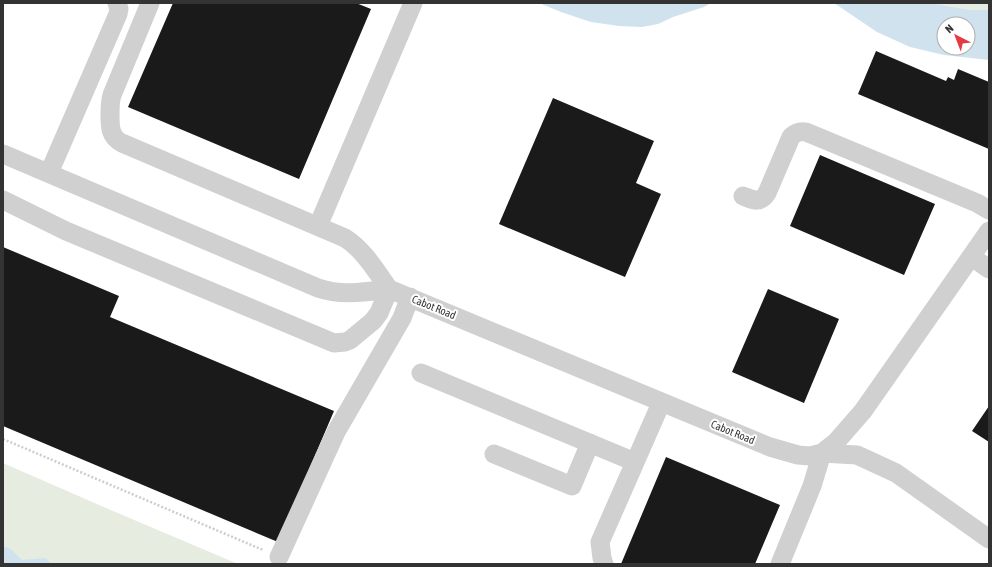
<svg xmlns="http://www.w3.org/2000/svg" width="992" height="567" font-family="'Asap Condensed',sans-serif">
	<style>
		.green { fill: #e6ecdf }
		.water { fill: #cfe2ee; fill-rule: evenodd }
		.building { fill: #1a1a1a }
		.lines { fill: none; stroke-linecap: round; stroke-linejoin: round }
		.path { stroke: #cdcdcd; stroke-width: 2.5; stroke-dasharray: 2 2; stroke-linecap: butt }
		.minor { stroke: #d0d0d0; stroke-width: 19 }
		.labels { text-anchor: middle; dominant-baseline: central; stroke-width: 4; stroke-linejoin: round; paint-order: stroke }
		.street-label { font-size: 11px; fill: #333; stroke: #fff }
	</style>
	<rect width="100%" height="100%" fill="#fff"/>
	<path class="green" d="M 930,3 L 989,3 L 989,10 L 971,10 Z
		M 3,463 L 106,508 L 238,564 L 3,564 Z"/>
	<path class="water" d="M 539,3 L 711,3 L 704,7 L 673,17 L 658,24 L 642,27 L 619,26 L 591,22 L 561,12 Z
		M 834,3 L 930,3 L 971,10 L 989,10 L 989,60 L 944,55 L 910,47 L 877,32 ZM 944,24 L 968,24 L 968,48 L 944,48 Z
		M 3,546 L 11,549 L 22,560 L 46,558 L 51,564 L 3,564 Z"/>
	<path class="building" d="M 173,3 L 356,3 L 371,9 L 299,179 L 128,107 Z
		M 876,51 L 946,81 L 948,77 L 954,80 L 958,69 L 989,82 L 989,149 L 858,94 Z
		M 553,98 L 654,141 L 636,183 L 661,194 L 625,277 L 499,224 Z
		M 820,155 L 935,204 L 904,275 L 790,226 Z
		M 3,247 L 119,296 L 110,317 L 334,411 L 278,542 L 3,426 Z
		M 768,289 L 839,319 L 804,403 L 732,372 Z
		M 989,406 L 989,442 L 972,431 Z
		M 666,457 L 780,505 L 755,564 L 621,564 Z"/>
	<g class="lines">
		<path class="path" d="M 3,439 L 263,550"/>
		<path class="minor" d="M 150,3 L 112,95 C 110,101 110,108 110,115 C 110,127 110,137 122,143 L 345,238 C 364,250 376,271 389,289
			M 3,154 L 318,288 C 341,296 365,292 389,289 L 770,447 L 798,455 L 810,456 L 822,453 L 836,442 L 863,411 L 989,231
			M 49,173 L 118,14 L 119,9 L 117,3
			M 743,196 C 753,200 760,204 767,193 L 791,137 C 796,132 800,131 806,132 L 977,203 L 989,210
			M 3,200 L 66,231 L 334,343 L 345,342 L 350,340 L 373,321 L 379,313 L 389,289
			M 318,226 L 413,3
			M 972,257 L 989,269
			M 421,373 L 635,462
			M 494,454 L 572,486 L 590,443
			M 279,557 L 336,432 L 402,318 L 410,297
			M 604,564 L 602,558 L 600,542 L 661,403
			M 780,564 L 812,486 L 822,453 L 857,455 L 896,473 L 989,539"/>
	</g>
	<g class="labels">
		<g class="street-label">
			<text transform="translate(434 307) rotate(22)">Cabot Road</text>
			<text transform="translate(733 432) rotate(22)">Cabot Road</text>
		</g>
	</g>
	<rect width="992" height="567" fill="none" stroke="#333333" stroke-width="8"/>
	<g transform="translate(956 36) rotate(318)"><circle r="19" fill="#ffffff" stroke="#adadad"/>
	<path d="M0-3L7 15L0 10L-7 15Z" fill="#e63946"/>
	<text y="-6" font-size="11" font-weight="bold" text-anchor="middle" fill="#333333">N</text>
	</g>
</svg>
